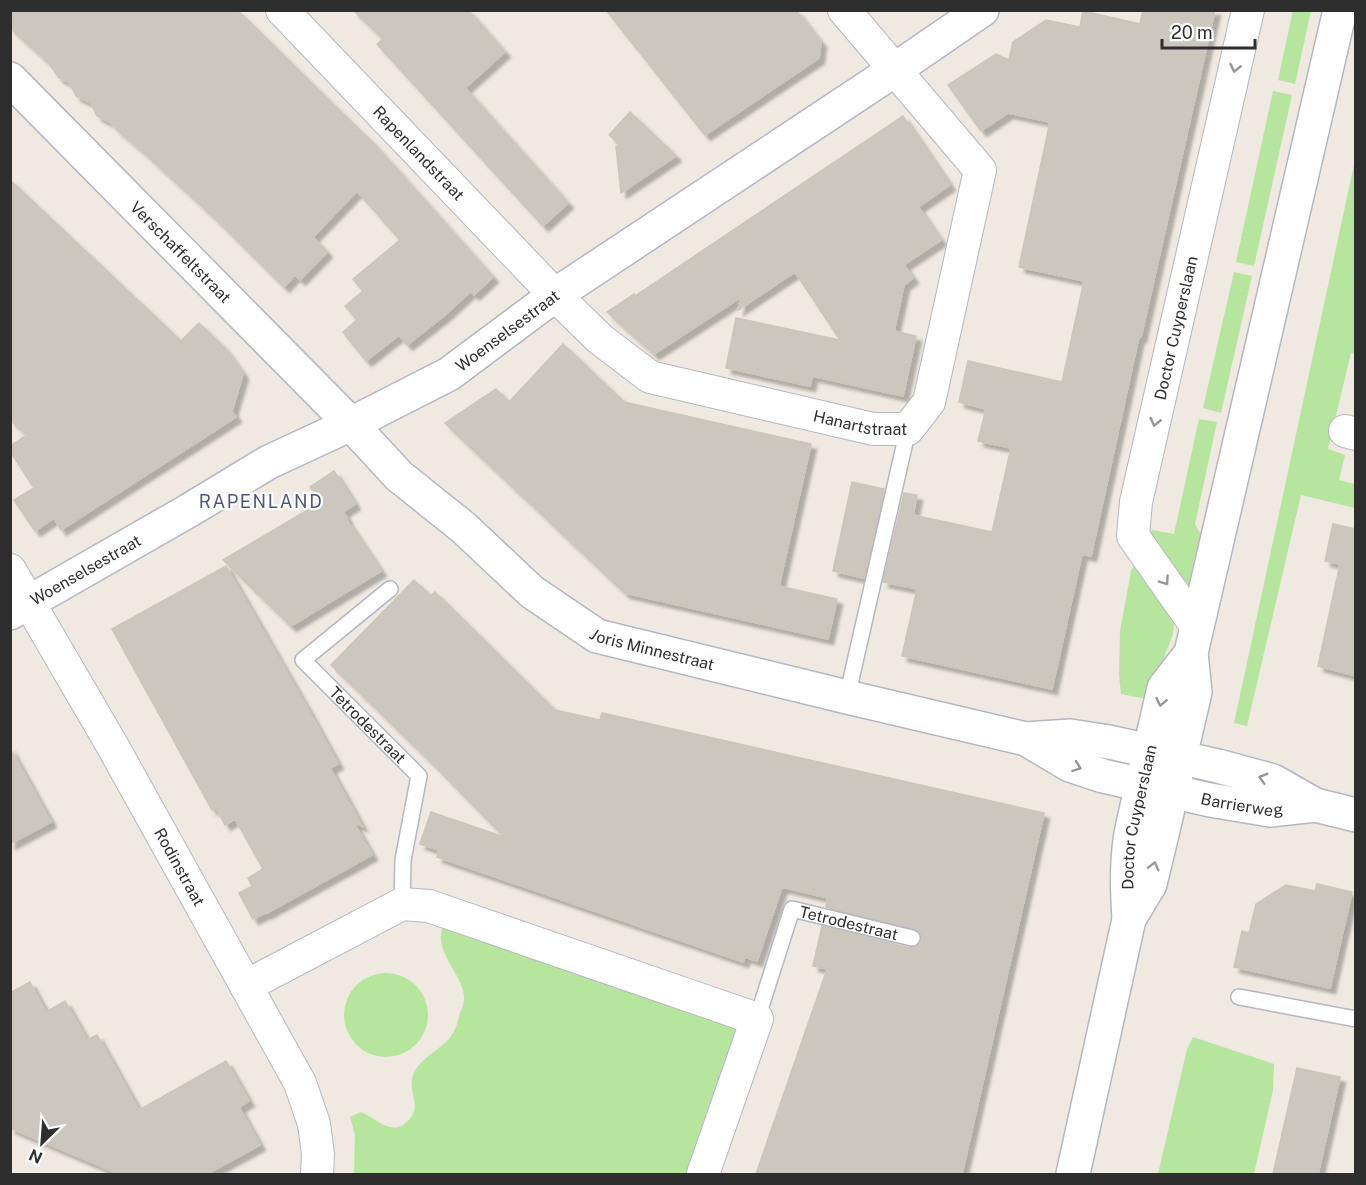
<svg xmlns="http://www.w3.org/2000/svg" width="1366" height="1185" font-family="'Public Sans',sans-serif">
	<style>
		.green { fill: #b6e59e }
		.building { fill: #cbc7bf; stroke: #cbc5ba; stroke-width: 1.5; filter: url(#shadow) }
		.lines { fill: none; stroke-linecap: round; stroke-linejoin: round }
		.service-casing { stroke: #b4b7c1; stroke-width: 18 }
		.minor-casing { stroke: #b4b7c1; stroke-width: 34 }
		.tertiary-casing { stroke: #b4b7c1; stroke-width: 36 }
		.service { stroke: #fff; stroke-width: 15 }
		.minor { stroke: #fff; stroke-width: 32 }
		.tertiary { stroke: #fff; stroke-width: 33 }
		.oneway { stroke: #969696 }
		.labels { text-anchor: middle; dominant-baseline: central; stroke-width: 4.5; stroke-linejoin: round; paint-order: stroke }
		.street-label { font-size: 16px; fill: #2e2e2e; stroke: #fff }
		.neighbourhood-label { font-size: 18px; letter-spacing: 1.5px; fill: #4d5680; stroke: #fff }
	</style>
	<defs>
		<filter id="shadow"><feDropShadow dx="5.5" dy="5.5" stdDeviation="1.5" flood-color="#0004"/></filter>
	</defs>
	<rect width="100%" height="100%" fill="#efe9e1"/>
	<path class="green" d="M 1293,10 L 1311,11 L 1295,84 L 1278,80 Z
		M 1273,91 L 1292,95 L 1254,266 L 1236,262 Z
		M 1355,160 L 1355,354 L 1351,353 L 1328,449 L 1345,455 L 1339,480 L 1355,484 L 1355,508 L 1301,495 L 1247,726 L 1234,723 Z
		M 1234,272 L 1252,276 L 1221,413 L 1203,408 Z
		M 1199,419 L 1217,422 L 1195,524 L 1205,542 L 1189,594 L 1149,539 L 1152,530 L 1174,534 Z
		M 1135,564 L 1173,612 L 1174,624 L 1173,634 L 1157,676 L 1151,700 L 1121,694 L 1119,675 L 1120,631 L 1131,571 Z
		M 444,922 L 739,1024 L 686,1174 L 354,1174 L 355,1135 L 350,1117 L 361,1112 C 374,1117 389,1134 403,1125 C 425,1110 409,1096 412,1079 C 415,1061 438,1051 449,1039 C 455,1032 458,1021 460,1013 C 462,1008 465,1001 464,995 C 461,975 443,960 441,940 C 440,934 443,927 444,922 Z
		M344 1015a42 42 0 1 1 84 0a42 42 0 1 1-84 0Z
		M 1193,1037 L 1274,1064 L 1273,1090 L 1254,1174 L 1158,1174 L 1187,1049 Z"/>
	<path class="building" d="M 10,10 L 237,10 L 376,146 L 493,277 L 474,295 L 471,291 L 445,315 L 407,345 L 399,335 L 366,361 L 343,332 L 357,320 L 345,306 L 363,291 L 353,279 L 400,240 L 357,191 L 313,237 L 327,252 L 300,280 L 295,275 L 284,287 L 220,223 L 141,150 L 116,129 L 112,123 L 97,116 L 91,103 L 76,96 L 69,82 L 59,78 L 48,62 L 10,28 Z
		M 353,10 L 468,10 L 505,52 L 465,88 L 568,203 L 543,226 L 377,44 L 383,39 Z
		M 606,10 L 796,10 L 821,42 L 819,58 L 705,135 Z
		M 1143,10 L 1215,10 L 1141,337 L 1139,336 L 1091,556 L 1082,554 L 1052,689 L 902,656 L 917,589 L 883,582 L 904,493 L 917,495 L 913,515 L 992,532 L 1011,448 L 978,441 L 986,409 L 959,402 L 968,361 L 1062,382 L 1084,281 L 1019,267 L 1050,122 L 1008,113 L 981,131 L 948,85 L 996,54 L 1009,60 L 1013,42 L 1046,20 L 1080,27 L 1083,11 L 1140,24 Z
		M 630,112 L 676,156 L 621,193 L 616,147 L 619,144 L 609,135 Z
		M 903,116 L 950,185 L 918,207 L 941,240 L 904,265 L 913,278 L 904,285 L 894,331 L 916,336 L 903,396 L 812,376 L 810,386 L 726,368 L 736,318 L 840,340 L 795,272 L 738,310 L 741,297 L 654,354 L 607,312 L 634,294 L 635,296 Z
		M 10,180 L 181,341 L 199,323 L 224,347 L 243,374 L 232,411 L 236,417 L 61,530 L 54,518 L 35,531 L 14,500 L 34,488 L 10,451 L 10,446 L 27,435 L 10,420 Z
		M 563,344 L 624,402 L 811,444 L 779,586 L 837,599 L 828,639 L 625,593 L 445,423 L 496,389 L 509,402 Z
		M 334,471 L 355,504 L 343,512 L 347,518 L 346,519 L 381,571 L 291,626 L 223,560 L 321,502 L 310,487 Z
		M 852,482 L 884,489 L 864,578 L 833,571 Z
		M 1333,524 L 1356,529 L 1356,676 L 1318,666 L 1340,564 L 1325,561 Z
		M 226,566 L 309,711 L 338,764 L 330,768 L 362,826 L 354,823 L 372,855 L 267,913 L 267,912 L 253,919 L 239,893 L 252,886 L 248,878 L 263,869 L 235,819 L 225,825 L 216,808 L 212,810 L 112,629 Z
		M 414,580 L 431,596 L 435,592 L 555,710 L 600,720 L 602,713 L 1044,813 L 962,1174 L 756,1174 L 827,969 L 813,966 L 822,926 L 910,948 L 915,947 L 921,941 L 921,936 L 918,931 L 826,907 L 828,898 L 782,887 L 757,961 L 745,957 L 743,962 L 437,857 L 439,850 L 420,844 L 431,812 L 504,837 L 434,765 L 331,665 Z
		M 10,748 L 51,822 L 10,844 Z
		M 1317,884 L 1352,892 L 1330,988 L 1234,967 L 1242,931 L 1249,933 L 1256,904 L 1286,885 L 1315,891 Z
		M 30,982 L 46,1012 L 65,1001 L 87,1040 L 97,1035 L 139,1110 L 226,1061 L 249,1101 L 239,1107 L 260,1145 L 207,1174 L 119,1174 L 10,1128 L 10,993 Z
		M 1297,1068 L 1340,1077 L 1318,1174 L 1273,1174 Z"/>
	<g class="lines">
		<defs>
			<g id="service">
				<path id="s1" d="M 390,589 L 303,660 L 419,776 L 403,860 L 402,904"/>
				<path d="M 847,697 L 908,429"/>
				<path d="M 1239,997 L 1356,1019"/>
				<path id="s2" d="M 757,1019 L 792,909 L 912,938"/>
			</g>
			<g id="minor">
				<path id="s3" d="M 282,10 L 555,295 L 600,339 L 650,377 L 873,429 L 908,429 L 929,402 L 980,170 L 844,10"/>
				<path d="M 1345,431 L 1356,434"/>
				<path id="s4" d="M 10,570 L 112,745 L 300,1083 L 314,1124 L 318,1154 L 317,1174"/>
				<path id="s5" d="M 1197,627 L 1133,536 L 1136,502 L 1248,10"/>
				<path d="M 246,986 L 402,904 L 429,906 L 757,1019 L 703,1174"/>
			</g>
			<g id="tertiary">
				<path id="s6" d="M 10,79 L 351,424 L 399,476 L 464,528 L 532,592 L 597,636 L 847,697 L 1026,739 L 1070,736 L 1109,742 L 1218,766 L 1273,781 L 1315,805 L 1356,815"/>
				<path id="s7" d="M 10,613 L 188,511 L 269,462 L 351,424 L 449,374 L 555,295 L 896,69 L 982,10"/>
				<path id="s8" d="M 1026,739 L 1070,765 L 1103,776 L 1210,800 L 1270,810 L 1315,805"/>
				<path d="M 1129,919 L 1150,884 L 1163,830 L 1195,692 L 1191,653 L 1340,10"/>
				<path id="s9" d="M 1073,1174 L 1129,919 C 1127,887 1126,855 1133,824 L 1164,688 L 1191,653"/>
			</g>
		</defs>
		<use href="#service" class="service-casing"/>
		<use href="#minor" class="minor-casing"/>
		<use href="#tertiary" class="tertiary-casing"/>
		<use href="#service" class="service"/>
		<use href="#minor" class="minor"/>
		<use href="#tertiary" class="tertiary"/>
	</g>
	<defs><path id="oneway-chevron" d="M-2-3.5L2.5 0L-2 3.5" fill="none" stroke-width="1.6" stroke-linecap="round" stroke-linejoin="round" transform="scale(1.5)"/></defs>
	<g class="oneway">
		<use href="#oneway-chevron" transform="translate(1235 68) rotate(103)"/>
		<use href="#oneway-chevron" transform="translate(1155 422) rotate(103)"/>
		<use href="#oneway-chevron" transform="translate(1165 581) rotate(55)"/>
		<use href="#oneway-chevron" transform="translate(1161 702) rotate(102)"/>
		<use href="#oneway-chevron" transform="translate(1077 767) rotate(20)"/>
		<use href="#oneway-chevron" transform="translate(1263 778) rotate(-164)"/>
		<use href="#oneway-chevron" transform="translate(1154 866) rotate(-76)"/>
	</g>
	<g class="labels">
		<g class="street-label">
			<text stroke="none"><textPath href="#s3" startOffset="198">Rapenlandstraat</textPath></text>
			<text stroke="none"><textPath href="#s6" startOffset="243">Verschaffeltstraat</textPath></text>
			<text stroke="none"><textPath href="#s5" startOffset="324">Doctor Cuyperslaan</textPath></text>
			<text stroke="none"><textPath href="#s7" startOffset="573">Woenselsestraat</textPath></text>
			<text stroke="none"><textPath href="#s3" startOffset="736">Hanartstraat</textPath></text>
			<text stroke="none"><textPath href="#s7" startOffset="87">Woenselsestraat</textPath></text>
			<text stroke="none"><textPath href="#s6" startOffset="868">Joris Minnestraat</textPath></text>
			<text stroke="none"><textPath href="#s1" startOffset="204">Tetrodestraat</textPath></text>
			<text stroke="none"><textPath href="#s8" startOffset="228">Barrierweg</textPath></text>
			<text stroke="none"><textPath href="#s9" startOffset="364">Doctor Cuyperslaan</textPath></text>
			<text stroke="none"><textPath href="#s4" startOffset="342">Rodinstraat</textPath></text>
			<text stroke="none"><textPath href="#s2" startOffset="174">Tetrodestraat</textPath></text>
		</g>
		<g class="neighbourhood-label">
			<text x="261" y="501">RAPENLAND</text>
		</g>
	</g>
	<rect width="1366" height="1185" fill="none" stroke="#2e2e2e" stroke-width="24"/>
	<g transform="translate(42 1143) rotate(205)" stroke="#ffffff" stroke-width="4.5" paint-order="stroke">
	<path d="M0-4.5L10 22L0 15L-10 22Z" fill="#2e2e2e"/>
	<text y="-9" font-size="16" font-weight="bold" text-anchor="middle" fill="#2e2e2e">N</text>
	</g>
	<path d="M1162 39v9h93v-9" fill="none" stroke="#2e2e2e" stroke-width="3"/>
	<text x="1171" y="39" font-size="18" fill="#2e2e2e" stroke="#ffffff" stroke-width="4.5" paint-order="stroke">20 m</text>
</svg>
